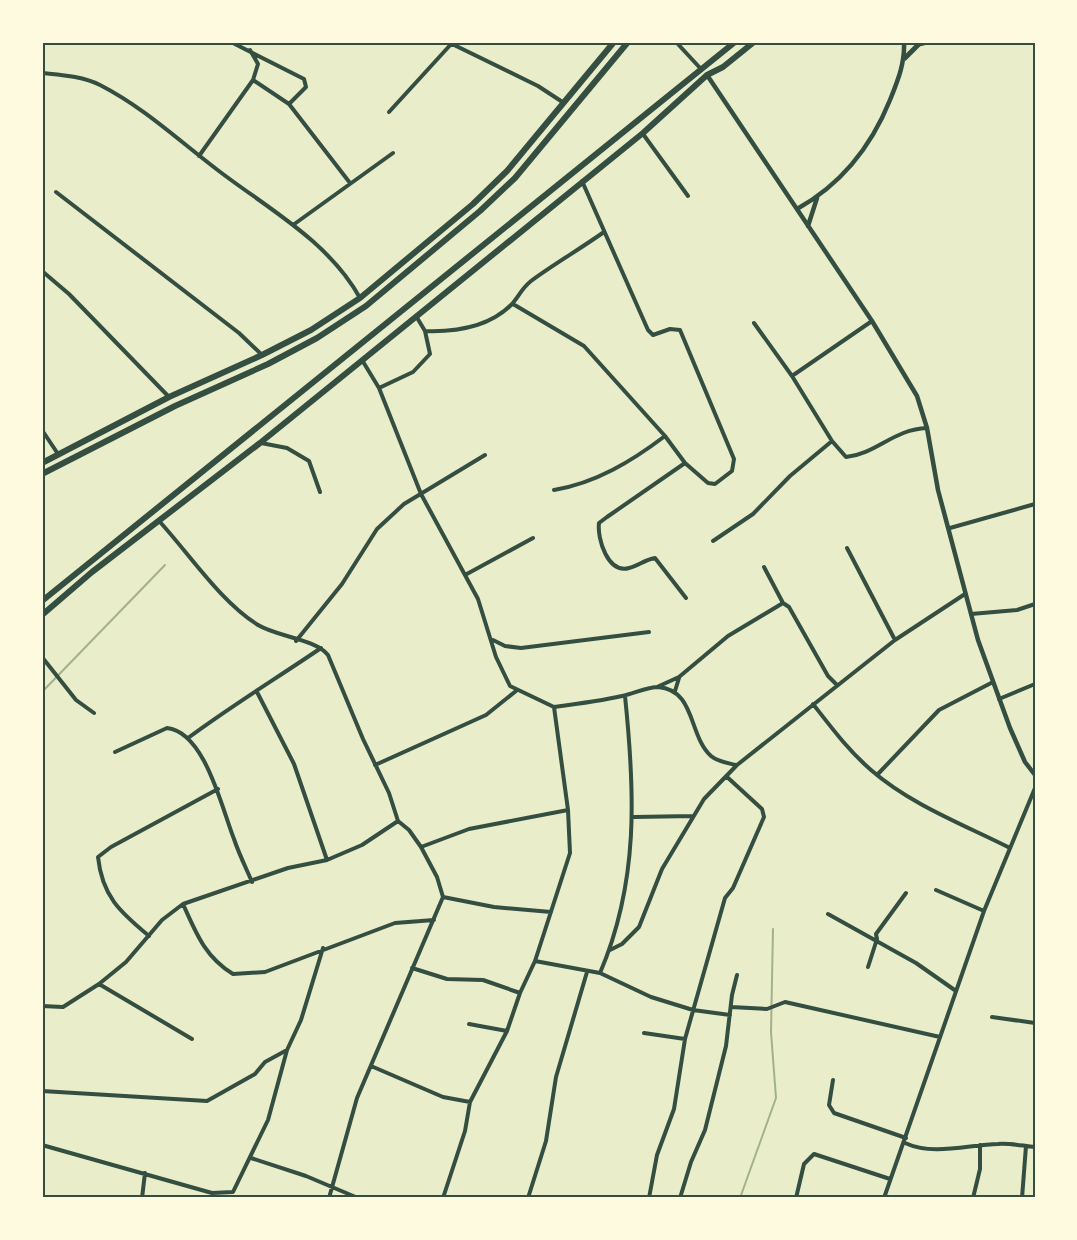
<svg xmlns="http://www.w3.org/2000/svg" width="1077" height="1240" font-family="'Roboto Condensed',sans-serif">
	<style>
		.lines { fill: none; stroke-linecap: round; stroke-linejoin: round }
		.stream { stroke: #a3b18a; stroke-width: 2 }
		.minor { stroke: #344e41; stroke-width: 4 }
		.tertiary { stroke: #344e41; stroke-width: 4.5 }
		.secondary { stroke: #344e41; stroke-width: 5 }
		.primary { stroke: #344e41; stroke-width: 6 }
		.trunk { stroke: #344e41; stroke-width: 6 }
		.neatline { fill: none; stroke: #344e41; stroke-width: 2 }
	</style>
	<rect width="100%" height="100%" fill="#e9edc9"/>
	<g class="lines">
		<path class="stream" d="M 42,692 L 165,565
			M 740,1198 L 776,1098 L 771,1032 L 773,929"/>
		<path class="minor" d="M 231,42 L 304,79 L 306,87 L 289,104
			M 448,42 L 538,86 L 564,103
			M 676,42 L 701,69
			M 42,73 C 61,75 82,76 100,85 C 143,107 177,139 215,168 C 265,207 328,240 360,298
			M 253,80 L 289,104 L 350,183
			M 389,112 L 453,42
			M 643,134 L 688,196
			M 199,156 L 253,80 L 258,64 L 250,50
			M 56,192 L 239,333 L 262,355
			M 293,225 L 393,153
			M 42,271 L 69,294 L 169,397
			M 513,304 L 584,346 L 665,436 L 685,463 L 708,483 L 715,484 L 732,471 L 734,459 L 680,330 L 670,329 L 653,335 L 648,330 L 582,181
			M 754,323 L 792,376 L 832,441 L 846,457 C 876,454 894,429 927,428
			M 425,331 C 455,332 488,328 511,305 C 518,298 521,289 531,281 C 554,264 580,249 604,232
			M 362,360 L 379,388 L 421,494 L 478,599 L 496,657 L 510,686 L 554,707 L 568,810 L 570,853 L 535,961 L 520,993 L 507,1031 L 470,1102 L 465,1131 L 443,1198
			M 792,376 L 872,321
			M 379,388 L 413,372 L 430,354 L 425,331 L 416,316
			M 42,430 L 58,454
			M 261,443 L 287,448 L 309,461 L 320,492
			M 685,463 L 607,517 L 599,523 C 597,539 608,574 629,568 C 638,566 644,560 655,558 L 686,598
			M 554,490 C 596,483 632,461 665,436
			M 160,522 C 190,555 221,602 258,625 C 278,637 315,639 328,655 L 363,739 L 389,793 L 398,821 L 409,830 L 421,847 L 437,877 L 443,897 L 357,1098 L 329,1198
			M 950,528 L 1035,504
			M 713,541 L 753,514 L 790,476 L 832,441
			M 847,548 L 895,640
			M 764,567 L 783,603 L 789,607 L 828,676 L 837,685
			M 465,575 L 533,538
			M 971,614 L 1017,610 L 1035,604
			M 493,640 L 505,646 L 521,648 L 649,632
			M 296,641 L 342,584 L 377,529 L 404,504 L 485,455
			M 42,657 L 76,700 L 94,713
			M 657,687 L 679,677 L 728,636 L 783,603
			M 675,691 L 679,678
			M 257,692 L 294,764 L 327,860
			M 999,699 L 1035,684
			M 813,704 C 831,727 848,750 871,770 C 910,804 962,824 1008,847
			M 554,707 C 577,704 600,701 622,696 C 633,694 647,687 658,687 C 696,690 688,735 711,756 C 718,762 728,763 736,765
			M 188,738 C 231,706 277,678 321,648
			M 115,752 L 167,728 C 205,732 222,809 234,839 C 239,854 246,868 252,882
			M 375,765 L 486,715 L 516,691
			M 877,775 L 939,710 L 993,682
			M 634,817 L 693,816
			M 421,847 L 469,829 L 568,810
			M 936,890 L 984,911
			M 443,897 L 494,907 L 551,912
			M 183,904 C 196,933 205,957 233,974 L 265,972 L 395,923 L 434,920
			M 828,914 L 916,963 L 956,991
			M 149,936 C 120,912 102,896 98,857 L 111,847 L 218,789
			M 610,950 L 622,944 L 639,927 L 662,869 L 704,799 L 737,765 L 895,640 L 965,594
			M 535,961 L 600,973 L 651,997 L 693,1010 L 730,1015
			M 868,967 L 877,939 L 876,934 L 906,893
			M 412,968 L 447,979 L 483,980 L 520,993
			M 600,973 C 639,882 635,792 625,696
			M 99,984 L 192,1039
			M 42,1006 L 63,1007 L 99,984 L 126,962 L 162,920 L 183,904 L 288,868 L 327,860 L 362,845 L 398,821
			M 731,1007 L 767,1009 L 785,1002 L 940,1037
			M 992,1017 L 1035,1023
			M 469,1024 L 507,1031
			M 644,1033 L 685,1039
			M 371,1066 L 443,1097 L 470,1102
			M 833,1080 L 829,1105 L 834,1113 L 906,1138
			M 42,1091 L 207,1101 L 255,1074 L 265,1062 L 287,1050
			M 905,1143 C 933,1156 967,1145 998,1144 C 1010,1143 1023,1146 1035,1147
			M 42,1145 L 212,1193 L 233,1192 L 268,1120 L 287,1050 L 301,1020 L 323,948
			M 251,1158 L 306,1176 L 358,1198
			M 142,1198 L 145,1173
			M 528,1198 L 546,1141 L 556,1077 L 587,972
			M 649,1198 L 657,1155 L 674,1109 L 685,1039 L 725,898 L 733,888 L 764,817 L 762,809 L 726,776
			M 680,1198 L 691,1162 L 705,1130 L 726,1046 L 732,995 L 737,975
			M 796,1198 L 804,1164 L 814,1154 L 890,1179
			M 884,1198 L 984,911 L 1035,788
			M 973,1198 L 980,1169 L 980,1145
			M 1022,1198 L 1026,1146"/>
		<path class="tertiary" d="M 707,75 L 872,321 L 917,396 L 927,428 L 938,490 L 978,640 L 1010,728 L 1025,762 L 1035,775
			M 797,209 C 842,184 871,147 890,100 C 898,80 905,63 904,42
			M 808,226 L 817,198"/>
		<path class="secondary" d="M 905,58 L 919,44 L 927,42"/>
		<path class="primary" d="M 42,463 L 169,397 L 262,355 L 311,330 L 360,298 L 473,204 L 507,171 L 614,42
			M 42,474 L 175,406 L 268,364 L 317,338 L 366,306 L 480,211 L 515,178 L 628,42"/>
		<path class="trunk" d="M 42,601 L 735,42
			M 42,615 L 92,572 L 260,443 L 643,133 L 707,75 L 723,67 L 754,42"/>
	</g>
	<rect width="1077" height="1240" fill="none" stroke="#fefae0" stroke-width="87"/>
	<rect x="44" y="44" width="990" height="1152" class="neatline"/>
</svg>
